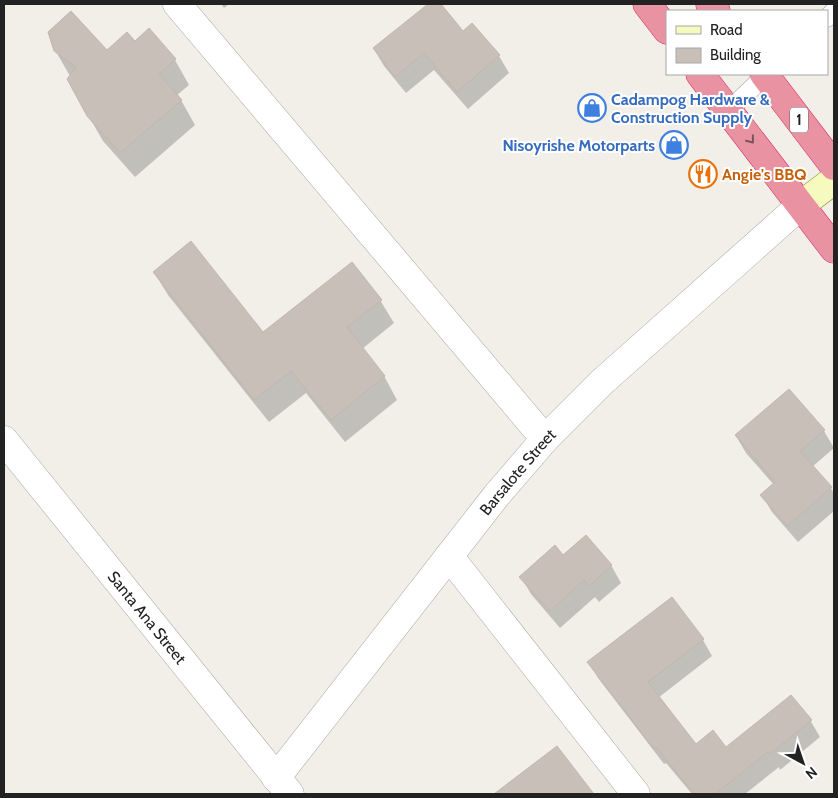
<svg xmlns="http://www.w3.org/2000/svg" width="838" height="798" font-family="Cabin,sans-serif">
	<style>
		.shadow { fill: #0003 }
		.building { fill: #c7bfb8; stroke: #c4b6ab }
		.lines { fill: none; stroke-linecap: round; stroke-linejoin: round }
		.lane-casing { stroke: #a9a9a9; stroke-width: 19 }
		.street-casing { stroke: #a9a9a9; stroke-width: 29 }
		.secondary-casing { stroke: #707d05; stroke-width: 29 }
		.highway-casing { stroke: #dc2a67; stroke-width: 29 }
		.lane { stroke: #fff; stroke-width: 18 }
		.street { stroke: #fff; stroke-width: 28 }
		.secondary { stroke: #f7fabf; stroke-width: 28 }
		.highway { stroke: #e892a2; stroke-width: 28 }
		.oneway { stroke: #7b545c }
		.labels { text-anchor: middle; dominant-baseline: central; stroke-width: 4; stroke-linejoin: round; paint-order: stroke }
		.shield { fill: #fff; stroke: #646464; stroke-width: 1 }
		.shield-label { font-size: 15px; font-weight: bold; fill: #222 }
		.shop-label { font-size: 16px; font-weight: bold; fill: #366cbe; stroke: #fff; text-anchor: start }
		.food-label { font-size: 16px; font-weight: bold; fill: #c56008; stroke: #fff; text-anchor: start }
		.street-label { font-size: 16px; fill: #222; stroke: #fff }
	</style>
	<rect width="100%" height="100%" fill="#f2efe9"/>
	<path class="shadow" d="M 221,4 L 229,4 L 224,8 Z
		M 430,4 L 440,4 L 463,33 L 499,56 L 509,73 L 468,109 L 434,70 L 406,93 L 384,66 L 374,49 Z
		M 135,43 L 175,60 L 189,85 L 176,96 L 181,100 L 195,125 L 135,177 L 103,141 L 88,115 L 70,76 L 55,50 L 107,52 Z
		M 154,272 L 263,334 L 380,300 L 394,323 L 362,349 L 384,376 L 397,400 L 345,442 L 306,393 L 269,422 L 168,295 Z
		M 824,431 L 834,448 L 812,467 L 831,488 L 834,494 L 834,511 L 798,542 L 772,512 L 762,495 L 774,485 L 746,453 L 736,436 Z
		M 611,565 L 621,583 L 599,602 L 595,597 L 560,628 L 531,594 L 521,577 Z
		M 671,599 L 703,640 L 712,656 L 658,698 L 696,746 L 726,748 L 810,720 L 820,737 L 780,770 L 779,767 L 745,794 L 692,794 L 666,763 L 664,764 L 598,678 L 589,662 Z
		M 515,780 L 588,789 L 591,794 L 523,794 Z"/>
	<path class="building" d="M 428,4 L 441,4 L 463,31 L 472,23 L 500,55 L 457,92 L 424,53 L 395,77 L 373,48 Z
		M 71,11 L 107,50 L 127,32 L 135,41 L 149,28 L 176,59 L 159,74 L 182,100 L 120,153 L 87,116 L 67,79 L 76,67 L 54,51 L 48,32 Z
		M 191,241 L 263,332 L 352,262 L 382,300 L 347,327 L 385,376 L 331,420 L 291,371 L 254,400 L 153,272 Z
		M 789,389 L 825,430 L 800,451 L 832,487 L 787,526 L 760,495 L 775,482 L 735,435 Z
		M 586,535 L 612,565 L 589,586 L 584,580 L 550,611 L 519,577 L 555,545 L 563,555 Z
		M 672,597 L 704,639 L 648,682 L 696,744 L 713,730 L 726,747 L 791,695 L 812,720 L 770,754 L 768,752 L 715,794 L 694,794 L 656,747 L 654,749 L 587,662 Z
		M 557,746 L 594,794 L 494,794 Z"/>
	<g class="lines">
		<defs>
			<path id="lane" d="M 827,18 L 834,11
				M 728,111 L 767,74"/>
			<g id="street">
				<path d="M 177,4 L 545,439"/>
				<path id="s1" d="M 4,440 L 290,794"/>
				<path d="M 449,556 L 636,794"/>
				<path id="s2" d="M 276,778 L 496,496 L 545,439 L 602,382 L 801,205"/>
			</g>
			<path id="secondary" d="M 801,205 L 834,180"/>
			<path id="highway" d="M 647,4 L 667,30
				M 710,4 L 716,11
				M 700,74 L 834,249
				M 764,74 L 834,166"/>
		</defs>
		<use href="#lane" class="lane-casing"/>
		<use href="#street" class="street-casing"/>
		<use href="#secondary" class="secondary-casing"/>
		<use href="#highway" class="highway-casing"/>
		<use href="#lane" class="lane"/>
		<use href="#street" class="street"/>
		<use href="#secondary" class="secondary"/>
		<use href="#highway" class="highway"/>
	</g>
	<defs><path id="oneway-chevron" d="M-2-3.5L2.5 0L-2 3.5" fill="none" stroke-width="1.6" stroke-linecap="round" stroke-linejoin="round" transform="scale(1.25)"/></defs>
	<use class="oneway" href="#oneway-chevron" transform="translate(751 140) rotate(52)"/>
	<defs>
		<symbol id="shop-ring" viewBox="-11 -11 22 22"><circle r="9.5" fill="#fff" stroke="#3f7fe0" stroke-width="1.5"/><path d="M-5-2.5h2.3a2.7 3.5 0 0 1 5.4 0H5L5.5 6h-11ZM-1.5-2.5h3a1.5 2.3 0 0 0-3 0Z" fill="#3f7fe0"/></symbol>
		<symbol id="restaurant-ring" viewBox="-11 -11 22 22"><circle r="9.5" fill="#fff" stroke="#e8710a" stroke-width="1.5"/><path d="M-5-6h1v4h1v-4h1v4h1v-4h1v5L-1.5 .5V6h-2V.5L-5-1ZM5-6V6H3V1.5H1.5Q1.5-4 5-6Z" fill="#e8710a"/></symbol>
	</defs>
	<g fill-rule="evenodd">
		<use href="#shop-ring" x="576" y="92" width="32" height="32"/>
		<use href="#shop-ring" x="658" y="129" width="32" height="32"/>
		<use href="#restaurant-ring" x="687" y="158" width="32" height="32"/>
	</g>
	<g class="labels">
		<rect class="shield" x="790" y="107.5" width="18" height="25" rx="4"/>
		<g class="shield-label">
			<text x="799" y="120">1</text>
		</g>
		<g class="shop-label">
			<text x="611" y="99">Cadampog Hardware &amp;<tspan x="611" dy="18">Construction Supply</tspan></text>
			<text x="655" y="145" text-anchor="end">Nisoyrishe Motorparts</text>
		</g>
		<g class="food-label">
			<text x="722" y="174">Angie's BBQ</text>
		</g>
		<g class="street-label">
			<text stroke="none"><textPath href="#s2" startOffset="390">Barsalote Street</textPath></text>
			<text stroke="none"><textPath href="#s1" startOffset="228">Santa Ana Street</textPath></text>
		</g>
	</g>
	<rect width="838" height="798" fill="none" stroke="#222222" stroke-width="10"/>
	<rect x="666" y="10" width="162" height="65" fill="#ffffff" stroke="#a7a7a7"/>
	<rect x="676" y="26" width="25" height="8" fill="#f7fabf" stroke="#a7a7a7"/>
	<text x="710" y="35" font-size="15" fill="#222222">Road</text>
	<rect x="676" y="48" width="25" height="15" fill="#c7bfb8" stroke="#a7a7a7"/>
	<text x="710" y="60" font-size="15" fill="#222222">Building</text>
	<g transform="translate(803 763) rotate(140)" stroke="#ffffff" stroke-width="4" paint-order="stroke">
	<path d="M0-4L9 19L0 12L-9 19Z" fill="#222222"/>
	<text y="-8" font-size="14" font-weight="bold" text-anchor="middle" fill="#222222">N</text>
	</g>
</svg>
